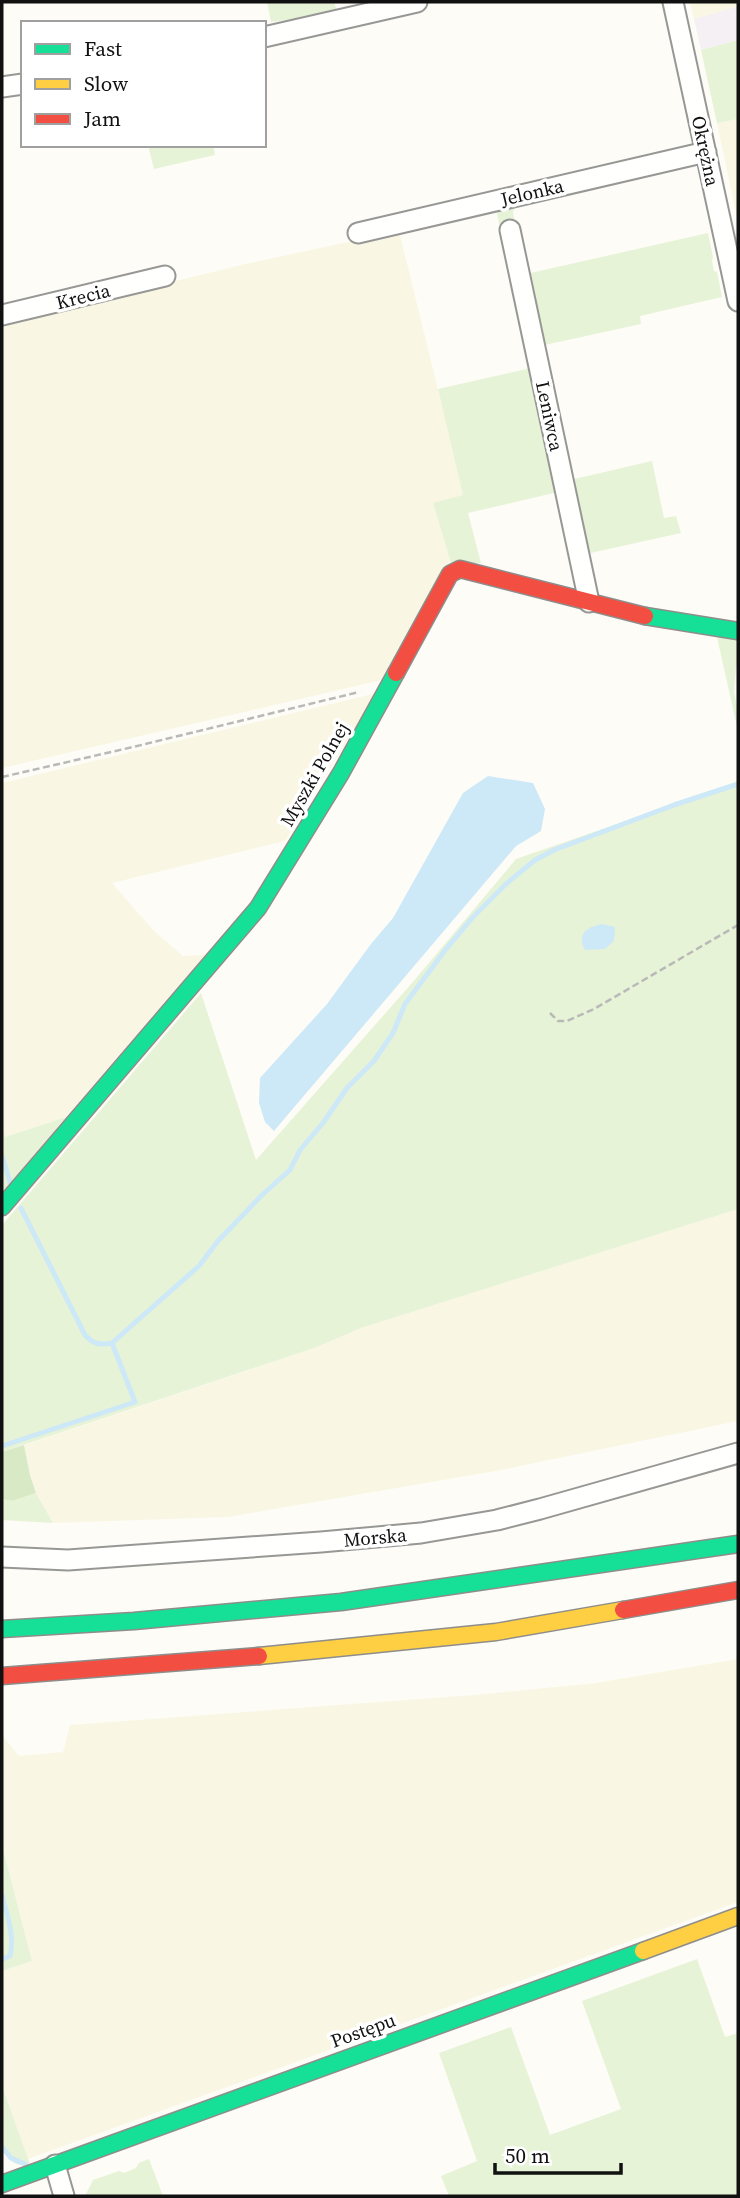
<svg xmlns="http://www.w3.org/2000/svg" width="740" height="2198" font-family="'Source Serif 4',serif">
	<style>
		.industrial { fill: #f5f0f3 }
		.farmland { fill: #f9f7e4 }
		.green { fill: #e7f3d7 }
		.forest { fill: #d8eac5 }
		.water { fill: #cde8f7 }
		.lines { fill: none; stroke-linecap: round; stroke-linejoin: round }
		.stream { stroke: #cde8f7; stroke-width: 5 }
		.street-casing { stroke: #979795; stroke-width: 23 }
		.fast-casing { stroke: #8e8d8b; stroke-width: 19 }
		.slow-casing { stroke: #8e8d8b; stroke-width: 19 }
		.jam-casing { stroke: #8e8d8b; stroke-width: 19 }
		.path { stroke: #b9b9b8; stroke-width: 2.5; stroke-dasharray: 7 3.5; stroke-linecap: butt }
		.street { stroke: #fffffe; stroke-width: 19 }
		.fast { stroke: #16e098; stroke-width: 16 }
		.slow { stroke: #ffcf43; stroke-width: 16 }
		.jam { stroke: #f24e42; stroke-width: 16 }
		.labels { text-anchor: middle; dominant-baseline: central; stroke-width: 7; stroke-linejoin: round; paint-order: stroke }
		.street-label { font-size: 19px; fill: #111; stroke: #fff }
	</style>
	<rect width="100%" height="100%" fill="#fdfcf7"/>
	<path class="industrial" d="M 738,6 L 738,40 L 701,50 L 694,19 Z"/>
	<path class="farmland" d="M 690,2 L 738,2 L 738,6 L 694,19 Z
		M 738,119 L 738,223 L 717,123 Z
		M 399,231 L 464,495 L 451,563 L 382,680 L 2,768 L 2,323 L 250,263 Z
		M 377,693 L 285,841 L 112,883 L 154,931 L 183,956 L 205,955 L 66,1117 L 5,1137 L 2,1126 L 2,783 Z
		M 738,1209 L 738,1421 L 501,1470 L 228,1517 L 53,1523 L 36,1493 L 30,1475 L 24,1445 L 317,1347 L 361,1328 Z
		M 738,1659 L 738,1902 L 28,2159 L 2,2086 L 2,1971 L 32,1961 L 2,1845 L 2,1735 L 19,1756 L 63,1752 L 70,1725 L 474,1695 L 596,1683 Z"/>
	<path class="green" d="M 267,2 L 334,2 L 337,11 L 318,16 L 271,22 Z
		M 738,40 L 738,119 L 717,123 L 701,50 Z
		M 148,145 L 213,145 L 215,155 L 154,169 Z
		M 517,204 L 513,212 L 515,224 L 500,228 L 496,208 Z
		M 708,233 L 713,257 L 712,261 L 714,271 L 717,272 L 722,297 L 640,316 L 641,324 L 540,346 L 526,274 Z
		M 531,368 L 558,492 L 468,513 L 481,563 L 451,563 L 433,503 L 463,495 L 438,389 Z
		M 652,461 L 664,518 L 676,516 L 681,533 L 586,554 L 570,480 Z
		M 717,637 L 738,640 L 738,662 L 736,667 L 734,692 L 738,712 L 738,731 Z
		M 738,782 L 738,1209 L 361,1328 L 317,1347 L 2,1452 L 2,1225 L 201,993 L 256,1160 L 412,983 L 516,859 Z
		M 66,1117 L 2,1193 L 2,1126 L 5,1137 Z
		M 36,1493 L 53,1523 L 2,1520 L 2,1499 L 12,1501 Z
		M 2,1845 L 32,1961 L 2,1971 L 2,1943 L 4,1942 L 2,1933 Z
		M 697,1959 L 725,2037 L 738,2033 L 738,2196 L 449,2196 L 441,2176 L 477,2161 L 439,2053 L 511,2027 L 550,2135 L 621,2109 L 582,2001 Z
		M 2,2086 L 30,2164 C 18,2169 9,2160 2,2150 Z
		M 149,2159 L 163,2196 L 85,2196 L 93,2180 L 119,2171 L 124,2173 L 136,2168 L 139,2163 Z"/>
	<path class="forest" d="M 24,1445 L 30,1475 L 36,1493 L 12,1501 L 2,1499 L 2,1452 Z"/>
	<path class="water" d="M 488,776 L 533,783 L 545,809 L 541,831 L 516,846 L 274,1131 L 265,1122 L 259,1103 L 260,1078 L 327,1004 L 371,944 L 393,918 L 463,793 Z
		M 602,924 L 615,927 L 614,941 L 605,949 L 585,950 C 576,934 587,927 602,924 Z"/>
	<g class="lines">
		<path class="stream" d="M 2,1156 L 10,1182
			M 21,1208 L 85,1335 C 94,1345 100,1345 112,1343 L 199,1266 L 218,1241 L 262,1195 L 290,1170 L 300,1150 L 323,1123 L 347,1088 L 374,1061 L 393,1033 L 405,1004 L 446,949 L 473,917 L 506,884 L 535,860 L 554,850 L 674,805 L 738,784
			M 2,1446 L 135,1402 L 112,1343
			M 2,1895 C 7,1916 15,1935 10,1956 L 2,1959
			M 2,2147 L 11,2158 L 25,2164"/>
		<defs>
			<path id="street" d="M 673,2 L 738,301
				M 264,37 L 417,2
				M 2,87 L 23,84
				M 510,230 L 589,602
				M 358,233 L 706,152
				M 2,315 L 165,276
				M 2,1557 L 68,1560 L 321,1542 L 421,1533 L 497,1520 L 540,1509 L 738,1453
				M 55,2165 L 64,2196"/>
			<path id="fast" d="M 645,616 L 738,631
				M 2,1207 L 258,908 L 341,773 L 396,673
				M 2,1629 L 134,1621 L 341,1602 L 738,1544
				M 2,2184 L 643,1951"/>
			<path id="slow" d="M 259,1656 L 496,1632 L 623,1610
				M 643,1951 L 738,1916"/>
			<path id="jam" d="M 396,673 L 450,574 L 460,569 L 645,616
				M 623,1610 L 738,1590
				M 2,1676 L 259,1656"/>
		</defs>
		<use href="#street" class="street-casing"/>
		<use href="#fast" class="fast-casing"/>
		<use href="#slow" class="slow-casing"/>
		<use href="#jam" class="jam-casing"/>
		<path class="path" d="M 2,777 L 133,747 L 359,692
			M 550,1013 L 558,1021 L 567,1021 L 594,1009 L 738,925"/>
		<use href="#street" class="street"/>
		<use href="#fast" class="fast"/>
		<use href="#slow" class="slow"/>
		<use href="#jam" class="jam"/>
	</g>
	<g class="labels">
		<g class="street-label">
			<text transform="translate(706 151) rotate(78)">Okrężna</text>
			<text transform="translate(532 192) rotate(-13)">Jelonka</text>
			<text transform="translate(83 296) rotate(-14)">Krecia</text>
			<text transform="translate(550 416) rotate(78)">Leniwca</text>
			<text transform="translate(314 774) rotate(-60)">Myszki Polnej</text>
			<text transform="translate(375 1537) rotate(-5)">Morska</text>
			<text transform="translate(363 2030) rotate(-20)">Postępu</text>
		</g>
	</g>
	<rect width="740" height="2198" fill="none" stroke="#111111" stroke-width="7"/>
	<rect x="21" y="21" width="245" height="126" fill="#ffffff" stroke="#a0a0a0" stroke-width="2"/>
	<rect x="35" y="44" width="35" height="10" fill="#16e098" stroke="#a0a0a0" stroke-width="2"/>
	<text x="84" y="56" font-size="21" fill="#111111">Fast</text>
	<rect x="35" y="79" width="35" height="10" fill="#ffcf43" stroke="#a0a0a0" stroke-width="2"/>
	<text x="84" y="91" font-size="21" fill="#111111">Slow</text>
	<rect x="35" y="114" width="35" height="10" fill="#f24e42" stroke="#a0a0a0" stroke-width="2"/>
	<text x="84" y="126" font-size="21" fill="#111111">Jam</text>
	<path d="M495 2163v10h126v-10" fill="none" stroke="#111111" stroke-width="3.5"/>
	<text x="505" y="2163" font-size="21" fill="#111111" stroke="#ffffff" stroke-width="5" paint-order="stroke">50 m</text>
</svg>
